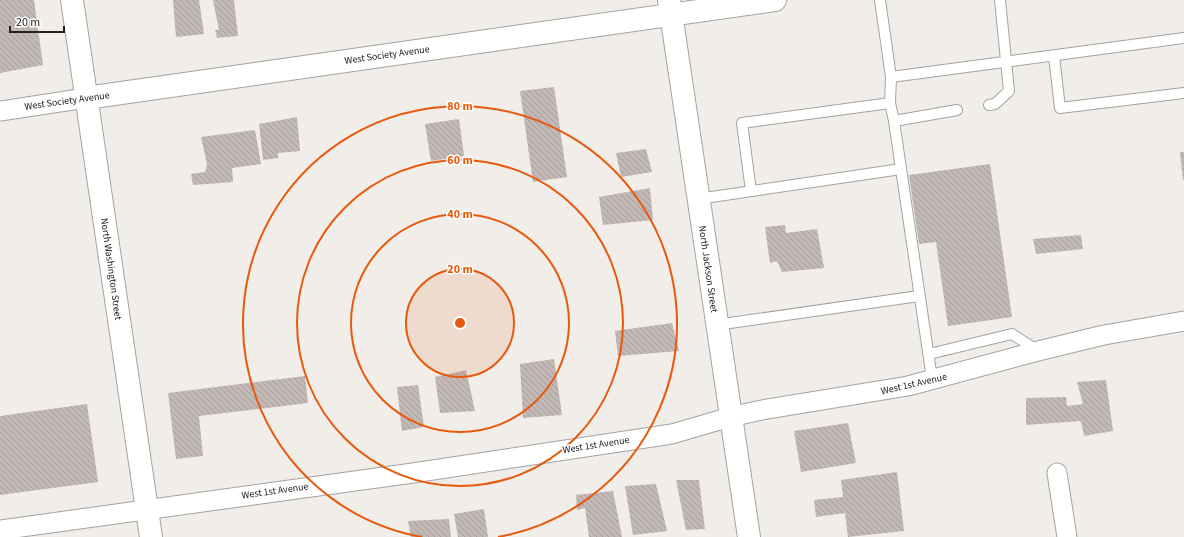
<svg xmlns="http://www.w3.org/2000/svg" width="1184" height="537" font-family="'Source Sans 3',sans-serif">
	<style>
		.building { fill: url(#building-back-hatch) }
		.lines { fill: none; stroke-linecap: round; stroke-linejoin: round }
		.service-casing { stroke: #a3a3a3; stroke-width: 12 }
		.minor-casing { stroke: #a3a3a3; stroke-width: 21 }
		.tertiary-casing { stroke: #a3a3a3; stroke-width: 24 }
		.service { stroke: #fff; stroke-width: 10 }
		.minor { stroke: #fff; stroke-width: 19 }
		.tertiary { stroke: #fff; stroke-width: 22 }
		.ring { fill: none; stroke: #e8590c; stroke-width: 2 }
		.labels { text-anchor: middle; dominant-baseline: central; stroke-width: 3; stroke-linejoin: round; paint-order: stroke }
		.street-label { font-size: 10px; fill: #222; stroke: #fff }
		.centre { fill: #e8590c; stroke: #fff; stroke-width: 2 }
		.ring-label { font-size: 12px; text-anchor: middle; font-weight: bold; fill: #e8590c; stroke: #fff; stroke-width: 3; stroke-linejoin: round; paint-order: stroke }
	</style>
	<defs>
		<pattern id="building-back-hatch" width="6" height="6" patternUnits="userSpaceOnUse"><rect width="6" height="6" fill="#c2b8b5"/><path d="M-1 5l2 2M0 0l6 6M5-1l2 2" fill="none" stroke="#a69e9b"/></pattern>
	</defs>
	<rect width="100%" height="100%" fill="#f1ede9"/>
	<path class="building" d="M 0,0 L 34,0 L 43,65 L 0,73 Z
		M 173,0 L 199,0 L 204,34 L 176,37 Z
		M 213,0 L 234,0 L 238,36 L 217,38 L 215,30 L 219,30 Z
		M 554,87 L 567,177 L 533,182 L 520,91 Z
		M 297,117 L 300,151 L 278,153 L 278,158 L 263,160 L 259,124 Z
		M 459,119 L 464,156 L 431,161 L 425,124 Z
		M 255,130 L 261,164 L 232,168 L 233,182 L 193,185 L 191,174 L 205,172 L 207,164 L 201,137 Z
		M 646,149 L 652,172 L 621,177 L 616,153 Z
		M 1180,152 L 1184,152 L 1184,180 L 1183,180 Z
		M 990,164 L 1012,317 L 948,326 L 936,242 L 919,244 L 909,175 Z
		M 650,188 L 653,220 L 603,225 L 599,197 Z
		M 785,225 L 786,233 L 817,229 L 824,268 L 782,272 L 777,261 L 770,263 L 765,227 Z
		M 1081,235 L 1083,249 L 1036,254 L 1033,239 Z
		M 672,323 L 679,351 L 618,356 L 615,331 Z
		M 554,359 L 562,415 L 523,418 L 520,364 Z
		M 466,370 L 475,411 L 440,413 L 435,377 Z
		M 305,376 L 308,403 L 199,416 L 203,456 L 176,459 L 168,393 Z
		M 1106,380 L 1113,431 L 1084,436 L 1081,421 L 1026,425 L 1026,398 L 1066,397 L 1067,406 L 1083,404 L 1077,382 Z
		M 418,385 L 424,427 L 402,431 L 397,387 Z
		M 87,404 L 98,482 L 0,495 L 0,416 Z
		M 848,423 L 856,463 L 801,472 L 794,431 Z
		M 897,472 L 904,531 L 848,537 L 845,513 L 816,517 L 814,500 L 843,497 L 841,480 Z
		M 676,480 L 699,480 L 705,529 L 686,530 Z
		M 656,484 L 667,531 L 633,535 L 625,486 Z
		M 613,491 L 622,537 L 589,537 L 585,508 L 577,510 L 576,495 Z
		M 484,509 L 488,537 L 458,537 L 454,514 Z
		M 449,519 L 451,537 L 411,537 L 408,521 Z"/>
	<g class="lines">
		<defs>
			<path id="service" d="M 880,0 L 891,77 L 890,103 L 894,121 L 932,379
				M 1054,56 L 1060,108 L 1184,93
				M 891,77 L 1184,38
				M 989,105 L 995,104 L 1009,91 L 1000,0
				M 894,121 L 957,110
				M 751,191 L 742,123 L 890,103
				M 698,199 L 901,169
				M 716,325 L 919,296
				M 929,354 L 1012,334 L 1038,351"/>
			<path id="minor" d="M 0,111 L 86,98
				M 1057,473 L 1067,537
				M 0,530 L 413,473 L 672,434 L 730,417 L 762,410 L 908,386 L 1038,351 L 1104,335 L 1184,321"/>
			<path id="tertiary" d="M 72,0 L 151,537
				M 669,0 L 749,537
				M 86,98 L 775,0"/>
		</defs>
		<use href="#service" class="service-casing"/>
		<use href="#minor" class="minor-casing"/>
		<use href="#tertiary" class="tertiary-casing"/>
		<use href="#service" class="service"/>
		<use href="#minor" class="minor"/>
		<use href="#tertiary" class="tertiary"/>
	</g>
	<circle cx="460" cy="323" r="54" fill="#e8590c" fill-opacity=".12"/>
	<g class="ring">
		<circle cx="460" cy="323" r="54"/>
		<circle cx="460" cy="323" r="109"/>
		<circle cx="460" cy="323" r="163"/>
		<path d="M422 537A217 217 0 1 1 498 537"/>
	</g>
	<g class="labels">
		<g class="street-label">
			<text transform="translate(387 55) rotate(-8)">West Society Avenue</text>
			<text transform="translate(67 101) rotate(-8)">West Society Avenue</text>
			<text transform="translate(111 269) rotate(82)">North Washington Street</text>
			<text transform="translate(708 269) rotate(82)">North Jackson Street</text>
			<text transform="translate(914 384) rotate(-13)">West 1st Avenue</text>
			<text transform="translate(596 445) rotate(-9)">West 1st Avenue</text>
			<text transform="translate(275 491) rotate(-8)">West 1st Avenue</text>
		</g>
	</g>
	<circle cx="460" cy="323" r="6" class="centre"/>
	<g class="ring-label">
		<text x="460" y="110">80 m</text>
		<text x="460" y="164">60 m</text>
		<text x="460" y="218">40 m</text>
		<text x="460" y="273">20 m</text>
	</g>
	<path d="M10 26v6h54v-6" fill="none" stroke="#222222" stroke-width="2"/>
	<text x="16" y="26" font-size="12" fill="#222222" stroke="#ffffff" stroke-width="3" paint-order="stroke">20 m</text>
</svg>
